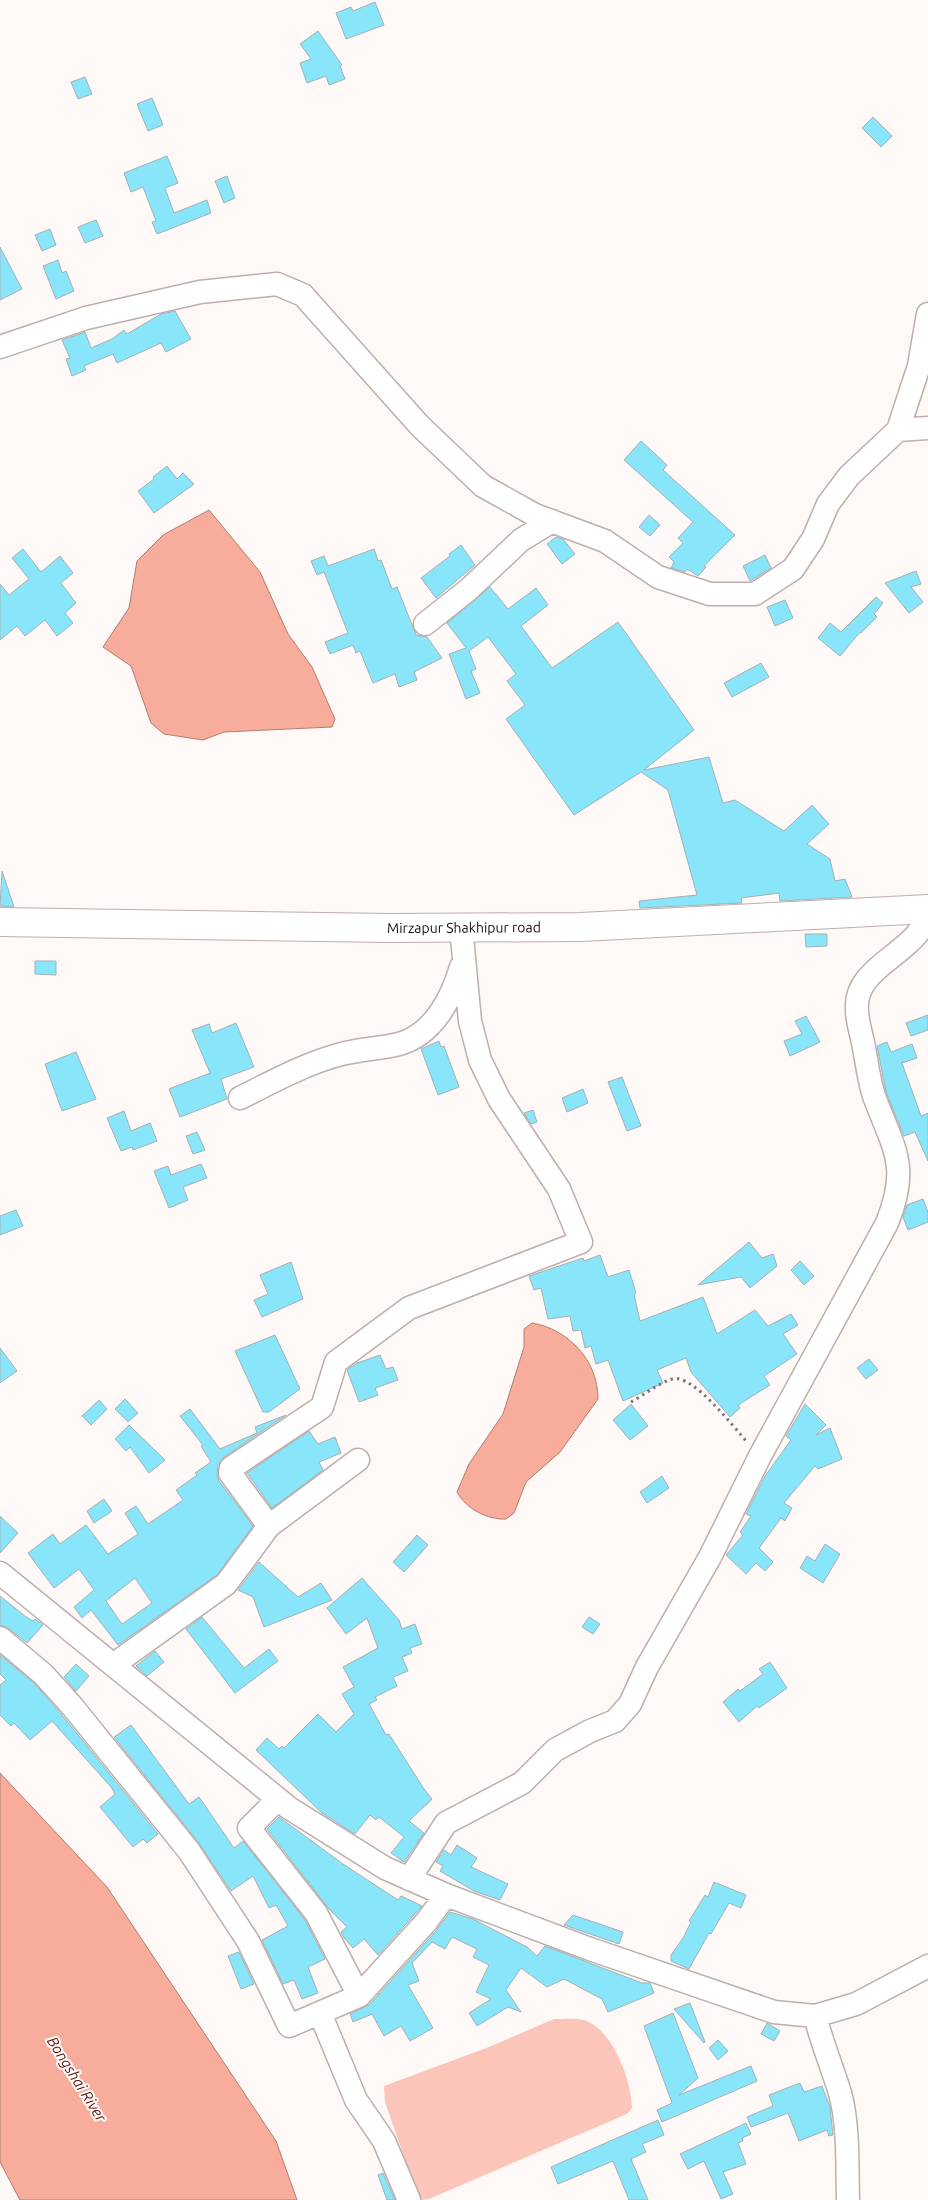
<svg xmlns="http://www.w3.org/2000/svg" width="928" height="2200" font-family="Ubuntu,sans-serif">
	<style>
		.green { fill: #fcc5b9 }
		.water { fill: #f7ac9c; stroke: #b27c71 }
		.building { fill: #89e5fa; stroke: #a3b1b4; fill-rule: evenodd }
		.lines { fill: none; stroke-linecap: round; stroke-linejoin: round }
		.minor-casing { stroke: #bcafac; stroke-width: 25 }
		.major-casing { stroke: #bcafac; stroke-width: 30 }
		.path { stroke: #7d7877; stroke-width: 3; stroke-dasharray: 2.5 4; stroke-linecap: butt }
		.minor { stroke: #fff; stroke-width: 22 }
		.major { stroke: #fff; stroke-width: 28 }
		.labels { text-anchor: middle; dominant-baseline: central; stroke-width: 4; stroke-linejoin: round; paint-order: stroke }
		.street-label { font-size: 14px; fill: #120d0c; stroke: #fff }
		.water-label { font-size: 15px; font-style: italic; fill: #691204; stroke: #fff }
	</style>
	<rect width="100%" height="100%" fill="#fef8f7"/>
	<path class="green" d="M 554,2019 C 563,2019 576,2018 584,2020 C 613,2029 632,2082 632,2108 L 627,2114 L 429,2199 L 419,2200 L 385,2102 L 384,2086 L 489,2047 Z"/>
	<path class="water" d="M 209,510 L 260,572 L 288,634 L 312,667 L 335,719 L 332,727 L 224,732 L 203,740 L 164,734 L 151,723 L 131,666 L 103,647 L 129,608 L 137,561 L 163,535 Z
		M 532,1323 C 568,1329 598,1360 598,1399 L 560,1452 L 526,1482 L 514,1513 L 506,1519 C 488,1520 466,1509 457,1492 L 469,1464 L 503,1414 L 524,1347 L 524,1329 Z
		M 0,1773 L 107,1887 L 276,2141 L 297,2200 L 20,2200 L 0,2162 Z"/>
	<path class="building" d="M 375,2 L 384,25 L 346,39 L 336,13 L 351,7 L 353,11 Z
		M 318,31 L 342,65 L 340,66 L 345,79 L 329,85 L 326,76 L 307,83 L 300,63 L 311,59 L 300,44 Z
		M 85,77 L 92,94 L 78,99 L 71,82 Z
		M 152,98 L 163,125 L 148,131 L 137,104 Z
		M 873,117 L 892,136 L 881,147 L 862,128 Z
		M 167,156 L 178,183 L 165,188 L 174,213 L 207,200 L 211,213 L 157,234 L 152,222 L 156,221 L 143,187 L 131,192 L 124,173 Z
		M 227,176 L 235,198 L 224,203 L 215,181 Z
		M 96,220 L 103,236 L 85,243 L 78,227 Z
		M 50,229 L 56,245 L 42,251 L 35,235 Z
		M 0,247 L 22,289 L 0,300 Z
		M 58,260 L 62,273 L 66,271 L 74,291 L 56,299 L 43,266 Z
		M 175,311 L 191,339 L 166,352 L 161,343 L 117,363 L 113,354 L 84,366 L 86,370 L 72,376 L 66,359 L 70,358 L 62,340 L 85,332 L 91,348 L 112,339 L 124,330 L 127,334 L 161,314 Z
		M 641,441 L 667,465 L 663,470 L 735,535 L 704,566 L 706,567 L 698,576 L 687,569 L 685,572 L 671,568 L 674,562 L 669,557 L 683,543 L 678,538 L 693,522 L 624,460 Z
		M 167,466 L 177,479 L 183,473 L 194,484 L 154,513 L 138,491 L 154,479 L 153,477 Z
		M 649,515 L 660,525 L 650,536 L 639,527 Z
		M 556,537 L 563,539 L 575,554 L 562,564 L 547,544 Z
		M 461,545 L 475,565 L 436,598 L 421,578 L 450,556 L 449,554 Z
		M 23,549 L 41,572 L 60,556 L 73,573 L 61,583 L 76,603 L 65,613 L 73,623 L 57,636 L 45,620 L 25,636 L 17,626 L 0,640 L 0,584 L 9,595 L 29,579 L 12,558 Z
		M 374,549 L 378,561 L 381,560 L 392,589 L 397,587 L 416,635 L 427,637 L 442,658 L 414,672 L 417,680 L 399,687 L 395,674 L 373,683 L 360,651 L 356,653 L 353,645 L 330,654 L 325,642 L 348,633 L 324,572 L 317,575 L 311,561 L 324,556 L 328,566 Z
		M 765,555 L 771,568 L 750,581 L 743,566 Z
		M 916,571 L 921,584 L 911,587 L 923,602 L 909,613 L 885,583 Z
		M 490,587 L 508,609 L 536,588 L 548,605 L 521,626 L 552,668 L 618,622 L 694,730 L 644,770 L 709,757 L 723,803 L 735,800 L 784,831 L 812,805 L 829,824 L 807,844 L 830,859 L 835,881 L 845,879 L 852,897 L 780,901 L 779,893 L 741,898 L 742,903 L 640,908 L 639,901 L 697,895 L 668,790 L 641,772 L 574,815 L 506,719 L 525,705 L 507,681 L 516,674 L 488,637 L 469,651 L 476,669 L 471,671 L 480,693 L 466,699 L 449,654 L 466,648 L 447,623 Z
		M 876,597 L 883,603 L 874,614 L 877,617 L 861,633 L 860,632 L 840,656 L 818,638 L 830,623 L 841,632 Z
		M 785,600 L 793,618 L 775,626 L 767,607 Z
		M 761,663 L 769,677 L 732,697 L 724,683 Z
		M 2,871 L 14,907 L 0,906 Z
		M 805,934 L 827,934 L 827,946 L 806,947 Z
		M 35,961 L 56,961 L 56,975 L 35,974 Z
		M 928,1015 L 928,1030 L 911,1036 L 906,1023 Z
		M 806,1016 L 820,1042 L 790,1056 L 784,1041 L 802,1034 L 795,1021 Z
		M 236,1023 L 254,1067 L 221,1079 L 227,1099 L 180,1117 L 169,1089 L 210,1073 L 192,1030 L 209,1024 L 212,1033 Z
		M 439,1041 L 441,1047 L 444,1046 L 459,1087 L 438,1095 L 421,1049 Z
		M 887,1042 L 891,1052 L 912,1044 L 917,1058 L 902,1063 L 921,1116 L 928,1113 L 928,1161 L 915,1132 L 904,1136 L 886,1092 L 877,1046 Z
		M 76,1052 L 96,1099 L 62,1111 L 45,1064 Z
		M 622,1077 L 641,1126 L 627,1131 L 608,1082 Z
		M 583,1089 L 588,1103 L 567,1112 L 562,1098 Z
		M 533,1110 L 537,1122 L 531,1124 L 524,1113 Z
		M 124,1111 L 131,1131 L 150,1123 L 157,1141 L 133,1150 L 132,1147 L 121,1151 L 107,1118 Z
		M 197,1132 L 205,1150 L 193,1154 L 186,1136 Z
		M 201,1164 L 207,1178 L 183,1187 L 188,1200 L 169,1208 L 154,1171 L 168,1166 L 171,1175 Z
		M 923,1199 L 928,1212 L 928,1222 L 908,1230 L 903,1217 L 907,1205 Z
		M 16,1210 L 23,1226 L 0,1235 L 0,1216 Z
		M 749,1242 L 762,1258 L 773,1254 L 777,1266 L 750,1288 L 741,1277 L 698,1285 Z
		M 600,1255 L 608,1277 L 629,1270 L 636,1293 L 634,1294 L 640,1321 L 703,1297 L 717,1334 L 755,1310 L 768,1326 L 791,1314 L 798,1325 L 783,1334 L 797,1354 L 764,1376 L 770,1385 L 738,1405 L 740,1408 L 730,1417 L 691,1372 L 686,1358 L 657,1370 L 663,1383 L 623,1401 L 608,1360 L 596,1364 L 591,1346 L 585,1348 L 581,1330 L 573,1331 L 570,1316 L 548,1319 L 541,1288 L 534,1290 L 529,1276 L 583,1258 L 584,1261 Z
		M 800,1261 L 814,1276 L 804,1285 L 791,1270 Z
		M 291,1262 L 303,1299 L 262,1317 L 254,1300 L 268,1294 L 260,1275 Z
		M 275,1335 L 300,1389 L 269,1412 L 263,1412 L 235,1351 Z
		M 0,1348 L 17,1371 L 0,1383 Z
		M 380,1355 L 386,1369 L 393,1367 L 398,1380 L 375,1388 L 378,1395 L 359,1402 L 347,1370 L 357,1363 Z
		M 869,1359 L 878,1370 L 866,1379 L 857,1368 Z
		M 125,1399 L 138,1413 L 128,1422 L 115,1409 Z
		M 99,1400 L 107,1409 L 91,1425 L 82,1416 Z
		M 631,1404 L 648,1426 L 630,1440 L 613,1420 Z
		M 805,1404 L 826,1425 L 816,1435 L 830,1428 L 842,1459 L 818,1469 L 815,1466 L 784,1503 L 792,1508 L 785,1521 L 781,1518 L 759,1548 L 773,1562 L 765,1571 L 756,1563 L 746,1574 L 726,1555 L 743,1535 L 740,1532 L 751,1516 L 746,1514 L 765,1476 L 791,1440 L 786,1436 Z
		M 190,1409 L 220,1449 L 257,1433 L 255,1427 L 286,1415 L 224,1457 L 218,1465 L 217,1475 L 219,1481 L 253,1526 L 217,1575 L 118,1645 L 91,1610 L 82,1618 L 74,1607 L 94,1590 L 79,1569 L 54,1588 L 28,1553 L 53,1534 L 60,1544 L 86,1525 L 108,1554 L 138,1534 L 125,1513 L 136,1506 L 148,1524 L 183,1500 L 176,1490 L 197,1475 L 195,1473 L 211,1462 L 201,1446 L 203,1445 L 180,1416 ZM 135,1578 L 152,1603 L 122,1624 L 106,1601 Z
		M 129,1425 L 165,1460 L 149,1473 L 130,1447 L 126,1451 L 115,1439 Z
		M 309,1431 L 318,1444 L 335,1437 L 341,1453 L 319,1462 L 323,1470 L 272,1508 L 247,1473 Z
		M 662,1476 L 669,1488 L 647,1503 L 640,1492 Z
		M 104,1499 L 112,1511 L 94,1523 L 87,1511 Z
		M 0,1516 L 18,1533 L 0,1553 Z
		M 417,1535 L 428,1545 L 404,1572 L 393,1562 Z
		M 825,1544 L 840,1554 L 823,1583 L 800,1568 L 807,1556 L 815,1561 Z
		M 259,1562 L 298,1597 L 321,1583 L 332,1600 L 264,1627 L 253,1597 L 238,1590 Z
		M 362,1578 L 399,1620 L 402,1629 L 415,1624 L 422,1644 L 410,1648 L 412,1653 L 402,1657 L 408,1671 L 393,1677 L 397,1686 L 375,1697 L 377,1700 L 369,1704 L 386,1735 L 389,1734 L 424,1789 L 432,1799 L 409,1821 L 424,1833 L 404,1862 L 391,1853 L 404,1837 L 379,1817 L 376,1820 L 370,1815 L 355,1834 L 322,1813 L 256,1750 L 267,1738 L 279,1749 L 282,1746 L 284,1748 L 318,1714 L 336,1732 L 354,1714 L 342,1694 L 354,1687 L 343,1667 L 378,1648 L 367,1618 L 346,1634 L 327,1608 Z
		M 0,1596 L 25,1616 L 33,1621 L 35,1619 L 43,1625 L 27,1643 L 8,1628 L 0,1625 Z
		M 202,1617 L 244,1668 L 269,1649 L 278,1661 L 235,1693 L 186,1629 Z
		M 589,1617 L 600,1624 L 593,1634 L 582,1627 Z
		M 155,1651 L 164,1662 L 147,1676 L 136,1666 Z
		M 0,1655 L 34,1683 L 62,1715 L 158,1834 L 147,1843 L 143,1839 L 133,1847 L 100,1807 L 115,1794 L 111,1787 L 52,1721 L 30,1740 L 14,1723 L 11,1726 L 0,1715 L 0,1685 L 6,1680 L 0,1674 Z
		M 770,1662 L 787,1688 L 759,1708 L 757,1706 L 739,1722 L 723,1702 L 738,1689 L 740,1691 L 763,1674 L 759,1669 Z
		M 76,1664 L 89,1676 L 76,1691 L 64,1677 Z
		M 131,1725 L 189,1804 L 199,1797 L 234,1848 L 243,1841 L 305,1920 L 325,1959 L 308,1967 L 318,1993 L 302,1999 L 294,1980 L 283,1984 L 262,1940 L 288,1926 L 276,1905 L 269,1908 L 253,1876 L 231,1891 L 199,1843 L 114,1737 Z
		M 279,1817 L 343,1864 L 398,1900 L 401,1896 L 422,1906 L 378,1955 L 364,1939 L 353,1948 L 344,1938 L 341,1932 L 347,1927 L 329,1909 L 267,1829 Z
		M 457,1845 L 477,1858 L 471,1867 L 508,1884 L 500,1900 L 474,1891 L 440,1871 L 443,1866 L 436,1862 L 444,1850 L 451,1855 Z
		M 714,1882 L 746,1895 L 741,1908 L 729,1903 L 711,1934 L 709,1933 L 689,1969 L 671,1961 L 671,1955 L 683,1938 L 691,1922 L 689,1921 L 705,1895 L 708,1897 Z
		M 450,1912 L 473,1919 L 527,1947 L 537,1956 L 545,1946 L 642,1983 L 650,1983 L 654,1993 L 608,2012 L 602,1999 L 564,1979 L 547,1987 L 521,1968 L 506,1990 L 521,2012 L 508,2007 L 477,2026 L 469,2013 L 491,1999 L 476,1992 L 489,1965 L 473,1957 L 477,1949 L 452,1937 L 445,1949 L 432,1942 L 412,1963 L 419,1981 L 408,1985 L 433,2028 L 410,2041 L 401,2026 L 384,2036 L 372,2014 L 353,2022 L 350,2014 L 369,2005 L 436,1931 Z
		M 573,1915 L 623,1932 L 619,1944 L 564,1925 Z
		M 239,1952 L 254,1984 L 241,1989 L 228,1956 Z
		M 690,2003 L 705,2042 L 704,2043 L 674,2009 Z
		M 673,2013 L 698,2078 L 679,2095 L 751,2066 L 757,2081 L 662,2122 L 657,2110 L 672,2103 L 644,2026 Z
		M 767,2023 L 780,2031 L 774,2041 L 761,2034 Z
		M 718,2040 L 728,2051 L 718,2060 L 709,2048 Z
		M 800,2083 L 804,2092 L 822,2086 L 830,2107 L 833,2135 L 829,2136 L 827,2130 L 799,2141 L 788,2113 L 751,2127 L 747,2117 L 773,2106 L 769,2095 Z
		M 658,2120 L 664,2135 L 642,2144 L 646,2152 L 631,2159 L 648,2200 L 629,2200 L 613,2161 L 558,2184 L 551,2167 Z
		M 746,2123 L 751,2134 L 742,2138 L 743,2141 L 738,2143 L 746,2164 L 723,2172 L 733,2194 L 721,2199 L 704,2161 L 688,2169 L 680,2154 Z
		M 383,2173 L 395,2200 L 387,2200 L 378,2175 Z"/>
	<g class="lines">
		<defs>
			<path id="minor" d="M 0,347 L 86,318 L 200,292 L 277,284 L 303,295 L 420,426 L 483,486 L 535,515 L 605,541 L 658,577 L 710,594 L 755,594 L 793,569 L 813,539 L 828,504 L 849,476 L 898,430 L 919,366 L 928,314
				M 898,430 L 928,428
				M 425,624 L 468,590 L 521,540 L 552,521
				M 240,1098 C 272,1082 305,1064 338,1055 C 358,1049 379,1049 399,1044 C 433,1035 452,998 461,967
				M 269,1526 L 230,1473 L 231,1468 L 322,1407 L 336,1362 L 409,1308 L 581,1242 L 559,1189 L 499,1099 L 480,1060 L 470,1021 L 461,927
				M 0,1573 L 289,1808 L 385,1868 L 446,1895 L 590,1949 L 774,2012 L 815,2016 L 856,2004 L 928,1966
				M 0,1638 L 43,1674 L 72,1706 L 189,1851 L 248,1941 L 289,2026 L 359,1996
				M 113,1665 L 226,1584 L 269,1526 L 358,1460
				M 278,1799 L 249,1828 L 316,1913 L 359,1996 L 426,1922 L 446,1895
				M 409,1879 L 446,1823 L 522,1783 L 555,1750 L 590,1731 L 615,1721 L 630,1704 L 647,1667 L 710,1557 L 760,1456 L 887,1223 C 910,1165 894,1150 874,1096 C 869,1081 867,1063 864,1048 C 862,1035 857,1022 857,1010 C 853,963 924,953 928,909
				M 320,2013 L 356,2100 L 384,2141 L 409,2200
				M 815,2016 C 822,2043 832,2067 840,2093 C 849,2125 847,2167 848,2200"/>
			<g id="major">
				<path id="s1" d="M 0,922 L 389,928 L 581,927 L 928,909"/>
			</g>
		</defs>
		<use href="#minor" class="minor-casing"/>
		<use href="#major" class="major-casing"/>
		<path class="path" d="M 631,1402 C 644,1395 659,1383 672,1379 C 693,1373 734,1428 748,1443"/>
		<use href="#minor" class="minor"/>
		<use href="#major" class="major"/>
	</g>
	<g class="labels">
		<g class="street-label">
			<text stroke="none"><textPath href="#s1" startOffset="464">Mirzapur Shakhipur road</textPath></text>
		</g>
		<g class="water-label">
			<text transform="translate(77 2079) rotate(58)">Bongshai River</text>
		</g>
	</g>
</svg>
